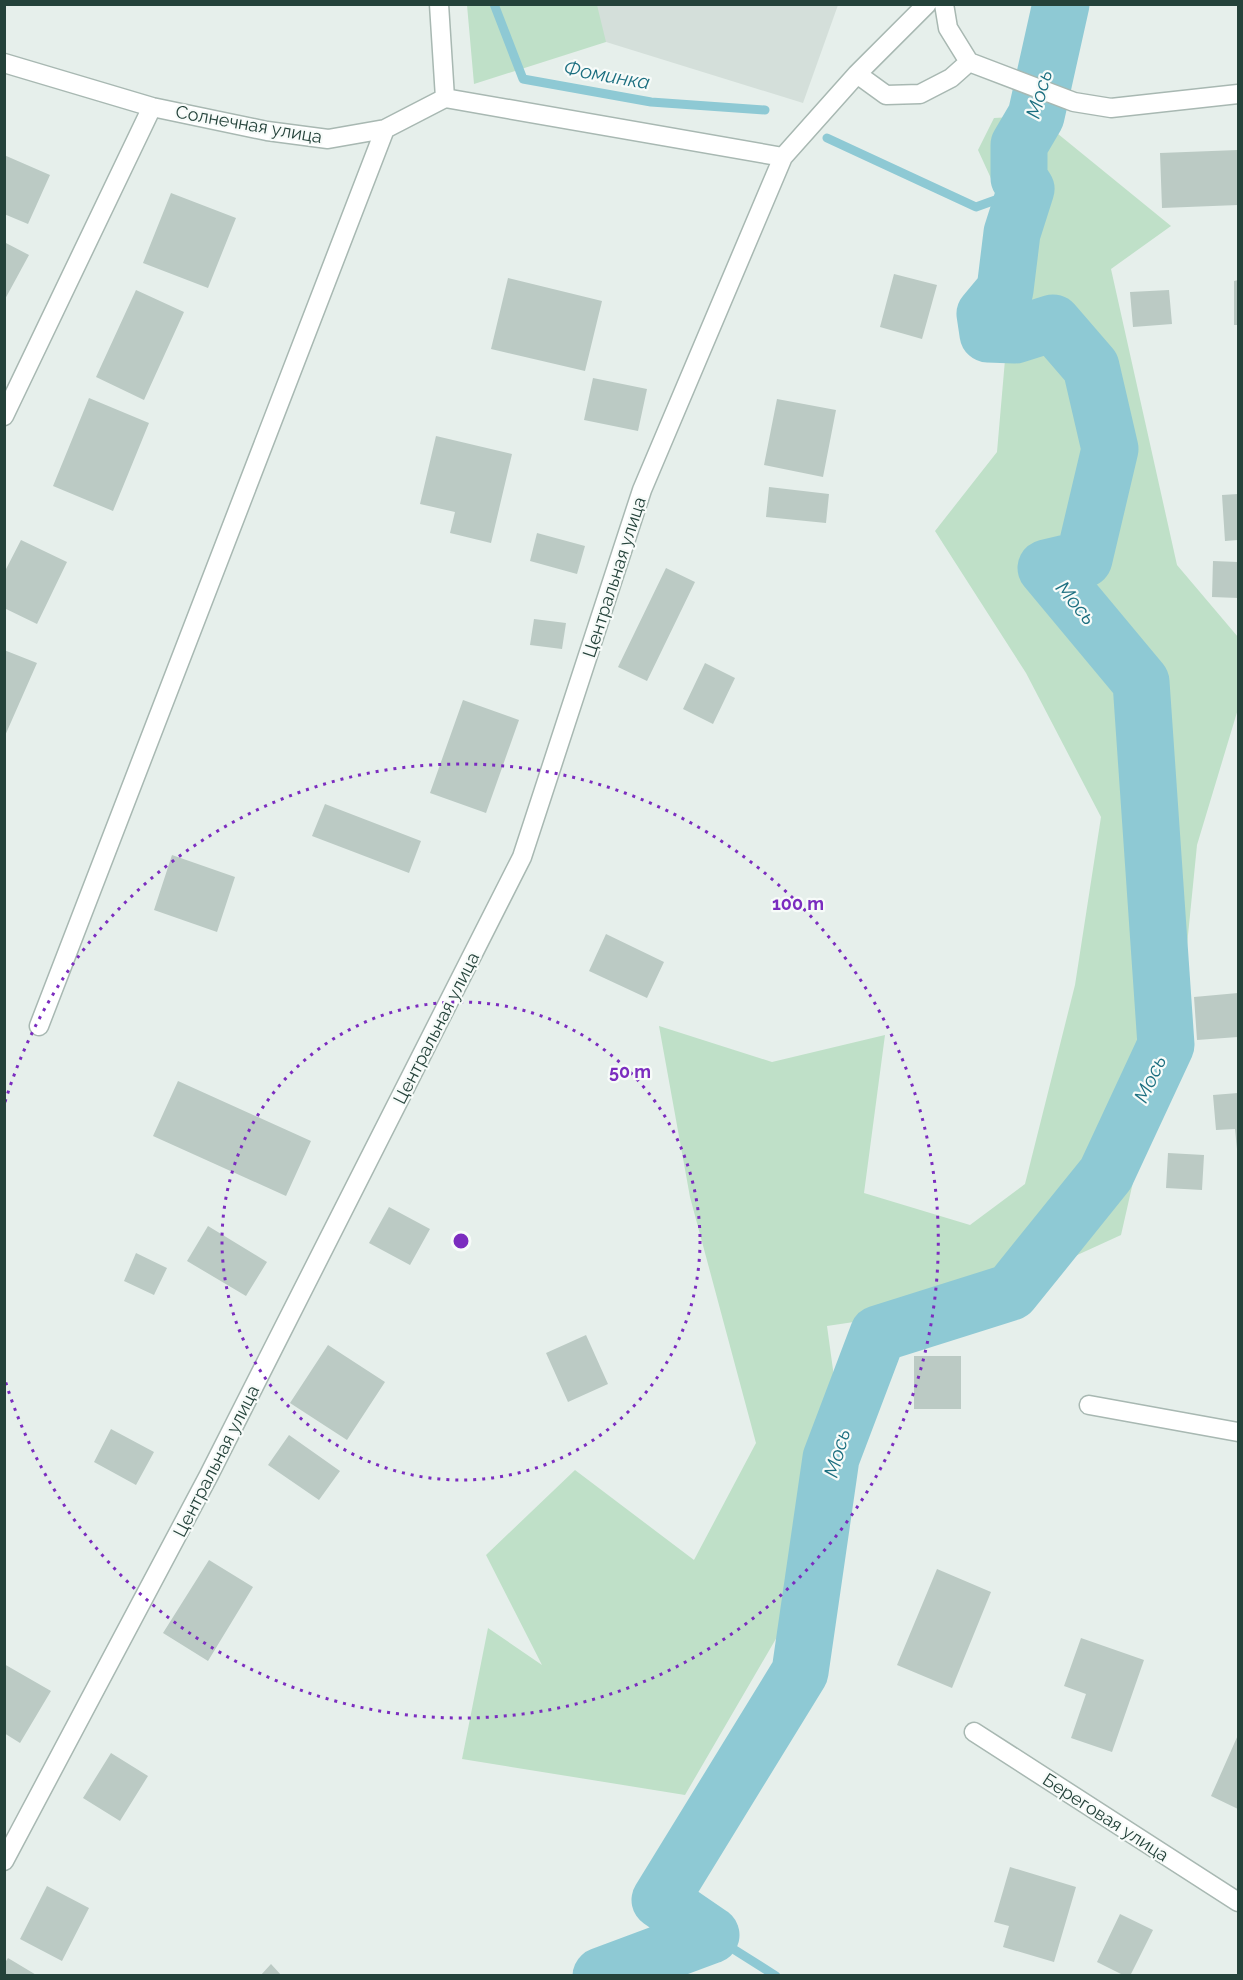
<svg xmlns="http://www.w3.org/2000/svg" width="1243" height="1980" font-family="Raleway,sans-serif">
	<style>
		.built { fill: #d4dfda }
		.green { fill: #bfe0c8 }
		.lines { fill: none; stroke-linecap: round; stroke-linejoin: round }
		.stream { stroke: #8ec9d4; stroke-width: 9 }
		.river { stroke: #8ec9d4; stroke-width: 57 }
		.building { fill: #bbcac4 }
		.minor-casing { stroke: #a8b8b2; stroke-width: 21 }
		.minor { stroke: #fff; stroke-width: 18 }
		.ring { fill: none; stroke: #7b2cbf; stroke-width: 3; stroke-dasharray: 3 6 }
		.labels { text-anchor: middle; dominant-baseline: central; stroke-width: 4.5; stroke-linejoin: round; paint-order: stroke }
		.street-label { font-size: 18px; fill: #24423a; stroke: #f7fbf9 }
		.water-label { font-size: 20px; font-style: italic; fill: #1c6f80; stroke: #f7fbf9 }
		.centre { fill: #7b2cbf; stroke: #f7fbf9; stroke-width: 3 }
		.ring-label { font-size: 18px; text-anchor: middle; font-weight: bold; fill: #7b2cbf; stroke: #f7fbf9; stroke-width: 4.5; stroke-linejoin: round; paint-order: stroke }
	</style>
	<rect width="100%" height="100%" fill="#e6efeb"/>
	<path class="built" d="M 560,5 L 838,5 L 803,103 L 561,28 Z"/>
	<path class="green" d="M 467,5 L 597,5 L 606,42 L 474,84 Z
		M 1036,116 L 1171,226 L 1111,269 L 1177,565 L 1238,637 L 1238,709 L 1197,845 L 1187,945 L 1121,1235 L 968,1305 L 827,1326 L 852,1508 L 685,1795 L 462,1759 L 488,1628 L 542,1665 L 486,1555 L 575,1470 L 694,1560 L 756,1443 L 690,1197 L 659,1026 L 772,1062 L 885,1035 L 864,1193 L 970,1225 L 1025,1184 L 1075,985 L 1101,817 L 1026,673 L 935,531 L 997,452 L 1016,233 L 978,150 L 994,118 Z"/>
	<g class="lines">
		<path class="stream" d="M 494,4 L 523,79 L 651,102 L 765,110
			M 827,138 L 976,207 L 1026,189
			M 711,1935 L 776,1976"/>
		<path class="river" d="M 711,1935 L 660,1900 L 800,1672 L 831,1458 L 878,1334 L 1011,1292 L 1106,1174 L 1166,1045 L 1141,682 L 1046,568 L 1084,559 L 1110,449 L 1091,367 L 1053,323 L 1015,335 L 988,334 L 985,314 L 1005,290 L 1012,233 L 1026,189 L 1019,178 L 1019,145 L 1036,116 L 1061,4
			M 601,1976 L 711,1935"/>
	</g>
	<path class="building" d="M 1238,150 L 1238,205 L 1162,208 L 1160,153 Z
		M 4,155 L 50,175 L 28,224 L 4,214 Z
		M 171,193 L 236,218 L 208,288 L 143,263 Z
		M 4,242 L 29,255 L 4,301 Z
		M 894,274 L 937,285 L 922,339 L 880,327 Z
		M 508,278 L 602,301 L 585,371 L 491,349 Z
		M 1238,280 L 1238,325 L 1234,325 L 1234,281 Z
		M 136,290 L 184,312 L 144,400 L 96,377 Z
		M 1169,290 L 1172,324 L 1133,327 L 1130,292 Z
		M 593,378 L 647,389 L 638,431 L 584,420 Z
		M 89,398 L 149,423 L 113,511 L 53,486 Z
		M 777,399 L 836,410 L 823,477 L 764,465 Z
		M 436,436 L 512,454 L 491,543 L 450,533 L 455,512 L 420,504 Z
		M 769,487 L 829,494 L 826,523 L 766,517 Z
		M 1238,494 L 1238,540 L 1225,541 L 1222,495 Z
		M 537,533 L 585,546 L 577,574 L 530,561 Z
		M 21,540 L 67,562 L 37,624 L 4,608 L 4,573 Z
		M 1213,561 L 1238,562 L 1238,598 L 1212,597 Z
		M 666,568 L 695,582 L 647,681 L 618,667 Z
		M 534,619 L 566,623 L 562,649 L 530,645 Z
		M 4,650 L 37,663 L 4,738 Z
		M 705,663 L 735,678 L 713,724 L 683,709 Z
		M 463,700 L 519,720 L 486,813 L 430,793 Z
		M 325,804 L 421,841 L 409,873 L 312,836 Z
		M 172,855 L 235,877 L 217,932 L 154,910 Z
		M 606,934 L 664,962 L 647,998 L 589,971 Z
		M 1238,993 L 1238,1037 L 1197,1040 L 1194,997 Z
		M 178,1081 L 311,1141 L 286,1196 L 153,1136 Z
		M 1238,1093 L 1238,1148 L 1237,1149 L 1235,1129 L 1216,1130 L 1213,1095 Z
		M 1168,1153 L 1204,1155 L 1202,1190 L 1166,1188 Z
		M 389,1207 L 430,1229 L 410,1265 L 369,1243 Z
		M 208,1226 L 267,1262 L 246,1296 L 187,1261 Z
		M 136,1253 L 167,1268 L 154,1295 L 124,1281 Z
		M 586,1335 L 608,1384 L 568,1402 L 546,1353 Z
		M 328,1345 L 385,1382 L 347,1440 L 290,1403 Z
		M 914,1356 L 961,1356 L 961,1409 L 914,1409 Z
		M 111,1429 L 154,1452 L 136,1485 L 94,1462 Z
		M 289,1435 L 340,1471 L 319,1500 L 268,1465 Z
		M 209,1560 L 253,1587 L 208,1661 L 163,1633 Z
		M 937,1569 L 991,1592 L 952,1688 L 897,1665 Z
		M 1081,1638 L 1144,1660 L 1112,1752 L 1071,1738 L 1086,1694 L 1064,1686 Z
		M 4,1664 L 51,1691 L 20,1743 L 4,1733 Z
		M 1238,1735 L 1238,1809 L 1211,1796 Z
		M 111,1753 L 148,1776 L 120,1821 L 83,1798 Z
		M 1010,1867 L 1076,1887 L 1054,1962 L 1003,1947 L 1009,1926 L 994,1922 Z
		M 47,1886 L 89,1908 L 62,1961 L 20,1939 Z
		M 1120,1914 L 1153,1930 L 1130,1976 L 1125,1976 L 1097,1962 Z
		M 8,1958 L 38,1976 L 4,1976 L 4,1964 Z
		M 271,1964 L 282,1976 L 260,1976 Z"/>
	<g class="lines">
		<defs>
			<path id="minor" d="M 439,4 L 445,98
				M 944,4 L 948,28 L 969,62 L 1074,102 L 1111,108 L 1238,94
				M 4,63 L 152,107
				M 857,74 L 886,95 L 920,94 L 951,78 L 969,62
				M 4,416 L 152,107 L 267,131 L 328,139 L 385,129 L 445,98 L 783,157
				M 39,1026 L 385,129
				M 1089,1405 L 1238,1432
				M 974,1732 L 1238,1902
				M 4,1861 L 209,1475 L 522,857 L 642,490 L 783,157 L 857,74 L 927,4"/>
		</defs>
		<use href="#minor" class="minor-casing"/>
		<use href="#minor" class="minor"/>
	</g>
	<g class="ring">
		<circle cx="461" cy="1241" r="239"/>
		<path d="M5 1102A477 477 0 1 1 5 1380"/>
	</g>
	<g class="labels">
		<g class="street-label">
			<text transform="translate(249 124) rotate(10)">Солнечная улица</text>
			<text transform="translate(614 577) rotate(-72)">Центральная улица</text>
			<text transform="translate(436 1028) rotate(-63)">Центральная улица</text>
			<text transform="translate(216 1461) rotate(-63)">Центральная улица</text>
			<text transform="translate(1106 1817) rotate(33)">Береговая улица</text>
		</g>
		<g class="water-label">
			<text transform="translate(607 75) rotate(10)">Фоминка</text>
			<text transform="translate(1039 94) rotate(-74)">Мось</text>
			<text transform="translate(1076 603) rotate(50)">Мось</text>
			<text transform="translate(1150 1079) rotate(-65)">Мось</text>
			<text transform="translate(837 1453) rotate(-74)">Мось</text>
		</g>
	</g>
	<circle cx="461" cy="1241" r="9" class="centre"/>
	<g class="ring-label">
		<text x="798" y="910">100 m</text>
		<text x="630" y="1078">50 m</text>
	</g>
	<rect width="1243" height="1980" fill="none" stroke="#24423a" stroke-width="12"/>
</svg>
